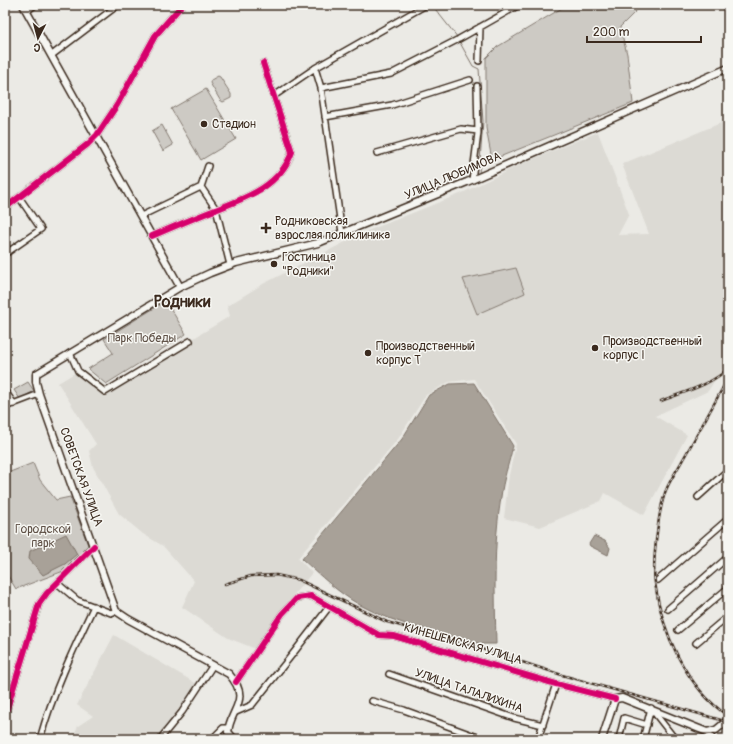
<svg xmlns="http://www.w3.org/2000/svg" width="733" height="744" font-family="Pangolin,sans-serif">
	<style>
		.built { fill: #dcdad4 }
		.green { fill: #cdcac4; stroke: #847a71 }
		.water { fill: #a8a198; stroke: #7c7167 }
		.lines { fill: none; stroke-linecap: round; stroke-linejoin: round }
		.stream { stroke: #7c7167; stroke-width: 1 }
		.minor-casing { stroke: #3b2a1e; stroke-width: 8 }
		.major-casing { stroke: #3b2a1e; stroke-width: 9 }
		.minor { stroke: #f6f6f2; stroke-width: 5 }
		.major { stroke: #f6f6f2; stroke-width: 6 }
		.rail-casing { stroke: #3b2a1e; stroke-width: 2.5 }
		.rail { stroke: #f6f6f2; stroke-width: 1; stroke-dasharray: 3; stroke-linecap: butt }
		.cycleway-casing { stroke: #f6f6f2; stroke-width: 8 }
		.cycleway { stroke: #d6006c; stroke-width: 6 }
		.poi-dot { fill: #3b2a1e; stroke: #f6f6f2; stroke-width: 1.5 }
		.labels { text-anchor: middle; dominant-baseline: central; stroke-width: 3; stroke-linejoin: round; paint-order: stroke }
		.poi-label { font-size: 12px; fill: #3b2a1e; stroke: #f6f6f2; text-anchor: start }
		.street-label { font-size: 12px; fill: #3b2a1e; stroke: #f6f6f2 }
		.park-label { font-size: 12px; fill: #605248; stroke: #f6f6f2 }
		.district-label { font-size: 16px; font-weight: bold; fill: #3b2a1e; stroke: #f6f6f2 }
	</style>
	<rect width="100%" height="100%" fill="#ebeae5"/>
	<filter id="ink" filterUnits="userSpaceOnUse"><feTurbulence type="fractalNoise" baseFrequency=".025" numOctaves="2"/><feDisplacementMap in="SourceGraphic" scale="8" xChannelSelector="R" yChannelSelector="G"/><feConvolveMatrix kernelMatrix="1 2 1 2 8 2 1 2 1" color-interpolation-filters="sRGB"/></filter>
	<g filter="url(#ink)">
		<path class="built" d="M 728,120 L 728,360 L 708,391 L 655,416 L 687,435 L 644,515 L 605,493 L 601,501 L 540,527 L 504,518 L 509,475 L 516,444 L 474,379 L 449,382 L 426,395 L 398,439 L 298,558 L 312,573 L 284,606 L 256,649 L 228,638 L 182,607 L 194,581 L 163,546 L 143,534 L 119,514 L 93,467 L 89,451 L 96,444 L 58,383 L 78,371 L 106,392 L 230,316 L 227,306 L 263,284 L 365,232 L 460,194 L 521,164 L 598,132 L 629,214 L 618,235 L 649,234 L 622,164 Z
			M 114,635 L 197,684 L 178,713 L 156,739 L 72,739 L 78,726 L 93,716 L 77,705 Z"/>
		<path class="green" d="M 567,5 L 636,5 L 638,9 L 620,27 L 627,54 L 633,103 L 492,160 L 486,128 L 486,58 L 497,47 Z
			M 218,76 L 220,77 L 231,94 L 231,98 L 223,102 L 220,100 L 210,83 L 211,80 Z
			M 206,89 L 236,139 L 201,160 L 171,109 Z
			M 162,125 L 173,145 L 163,151 L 152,131 Z
			M 516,268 L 525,293 L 477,314 L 463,279 Z
			M 166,301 L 186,334 L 106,384 L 88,369 L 113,353 L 104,339 Z
			M 28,382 L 34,391 L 20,399 L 14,390 Z
			M 33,463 L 40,480 L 56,500 L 70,497 L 88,545 L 61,572 L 16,589 L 5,571 L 5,474 Z"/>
		<path class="water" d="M 474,383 L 513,446 C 509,463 503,480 501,497 C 493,546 495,595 496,644 L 482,644 C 441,634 397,625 360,605 C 338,593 320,575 302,559 L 402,439 L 429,395 L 450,384 Z
			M 66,534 L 77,554 L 65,564 L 43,575 L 29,559 L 30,551 Z
			M 594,536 L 605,541 L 610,548 L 608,555 L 590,546 L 589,544 Z"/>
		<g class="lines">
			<path class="stream" d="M 432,5 L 458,38
				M 459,41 L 473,66 L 479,69 L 483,121 L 479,174"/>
			<defs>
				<path id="minor" d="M 27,11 L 35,5
					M 459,39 L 519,5
					M 52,55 L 118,5
					M 479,61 L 480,27
					M 315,68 L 321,88 L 342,233
					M 321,88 L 391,74 L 457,40
					M 274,96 L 315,68 L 426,5
					M 325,117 L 392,105 L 470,80
					M 377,153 L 461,129 L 478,131
					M 472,180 L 478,133 L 477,86
					M 201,187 L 216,209 L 230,265
					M 5,208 L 88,144 L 97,135 L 117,105 L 155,36 L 182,5
					M 141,216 L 201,187 L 208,166
					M 152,236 C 173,227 194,218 215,210 C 246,198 280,186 292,152 L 263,63
					M 5,254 L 41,229 L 19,197
					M 70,353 L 78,371 L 105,392 L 190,341
					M 5,391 L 14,404
					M 5,407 L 39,394
					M 698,497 L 728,470
					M 658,580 L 728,519
					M 57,583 L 77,600 L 111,613 L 116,611
					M 668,609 L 728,557
					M 678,630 L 728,588
					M 696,643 L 728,616
					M 389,674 L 514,718 L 543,725
					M 236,682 L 282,614 L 297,598 L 311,596 L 379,635 L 394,636 L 556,684 L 615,699
					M 372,701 L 404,710 L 483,739
					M 653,711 L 675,739
					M 236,712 L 252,705 L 295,651 L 329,607
					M 5,715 L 39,604 L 47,593 L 94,546
					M 707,732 L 713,739
					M 40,739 C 53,692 73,650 94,606
					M 160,739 L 182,712 L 213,665
					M 212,739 L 223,728 L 229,728
					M 538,739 L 556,684
					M 619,739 L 624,718 L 647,725
					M 643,739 L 651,708"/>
				<path id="major" d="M 23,5 L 180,287
					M 234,739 L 228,732 C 230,709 252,700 229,674 L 128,619 L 116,611 L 39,394 L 36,382 L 36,374 L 180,287 L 210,273 L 236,263 L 318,243 L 467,182 L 728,68
					M 602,739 L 615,699 L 622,698 L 707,732 L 716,730 L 728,720"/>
			</defs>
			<use href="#minor" class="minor-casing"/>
			<use href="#major" class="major-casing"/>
			<use href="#minor" class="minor"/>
			<use href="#major" class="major"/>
			<defs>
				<path id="rail" d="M 728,378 C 713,406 698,433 682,461 C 676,472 667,484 664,496 C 658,516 652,563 655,583 C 662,633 686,687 728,716
					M 661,401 C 681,393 714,384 728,368
					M 225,584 L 251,576 L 276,575 L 299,580 L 387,622 L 476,647 L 562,675 L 728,722"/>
			</defs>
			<use href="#rail" class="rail-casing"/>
			<use href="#rail" class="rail"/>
			<defs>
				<path id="cycleway" d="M 5,208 L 88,144 L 97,135 L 117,105 L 155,36 L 182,5
					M 152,236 C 173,227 194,218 215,210 C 246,198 280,186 292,152 L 263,63
					M 236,682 L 282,614 L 297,598 L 311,596 L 379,635 L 394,636 L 556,684 L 615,699
					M 5,715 L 39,604 L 47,593 L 94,546"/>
			</defs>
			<use href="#cycleway" class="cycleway-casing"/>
			<use href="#cycleway" class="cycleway"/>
		</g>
	</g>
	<g class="poi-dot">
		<circle cx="204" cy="124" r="4"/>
		<path d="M264 222h4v4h4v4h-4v4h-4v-4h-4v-4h4z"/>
		<circle cx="274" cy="264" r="4"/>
		<circle cx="595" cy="348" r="4"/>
		<circle cx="368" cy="353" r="4"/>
	</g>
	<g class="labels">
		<g class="poi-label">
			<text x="212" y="124">Стадион</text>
			<text x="275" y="221">Родниковская<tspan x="275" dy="14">взрослая поликлиника</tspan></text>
			<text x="282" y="257">Гостиница<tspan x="282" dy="14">"Родники"</tspan></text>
			<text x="603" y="341">Производственный<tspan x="603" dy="14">корпус I</tspan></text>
			<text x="376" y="346">Производственный<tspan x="376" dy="14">корпус T</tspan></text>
		</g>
		<g class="street-label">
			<text transform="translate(453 176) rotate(-23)">УЛИЦА ЛЮБИМОВА</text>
			<text transform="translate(81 477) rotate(70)">СОВЕТСКАЯ УЛИЦА</text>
			<text transform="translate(463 644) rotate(16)">КИНЕШЕМСКАЯ УЛИЦА</text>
			<text transform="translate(469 691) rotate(19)">УЛИЦА ТАЛАЛИХИНА</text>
		</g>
		<g class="park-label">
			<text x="142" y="338">Парк Победы</text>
			<text x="43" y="529">Городской<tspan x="43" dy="14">парк</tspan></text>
		</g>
		<g class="district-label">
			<text x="182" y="302">Родники</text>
		</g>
	</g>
	<rect width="733" height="744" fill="none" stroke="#f6f6f2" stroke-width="20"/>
	<rect x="10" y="10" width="713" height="724" fill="none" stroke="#3b2a1e" stroke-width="1.5" filter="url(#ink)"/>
	<g transform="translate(38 38) rotate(186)" stroke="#f6f6f2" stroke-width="3" paint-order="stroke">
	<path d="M0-3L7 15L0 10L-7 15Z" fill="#3b2a1e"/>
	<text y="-6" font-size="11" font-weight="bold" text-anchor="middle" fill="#3b2a1e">С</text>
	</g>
	<path d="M587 36v6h114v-6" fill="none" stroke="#3b2a1e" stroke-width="2"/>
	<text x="593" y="36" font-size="12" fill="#3b2a1e" stroke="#f6f6f2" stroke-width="3" paint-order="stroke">200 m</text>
</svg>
